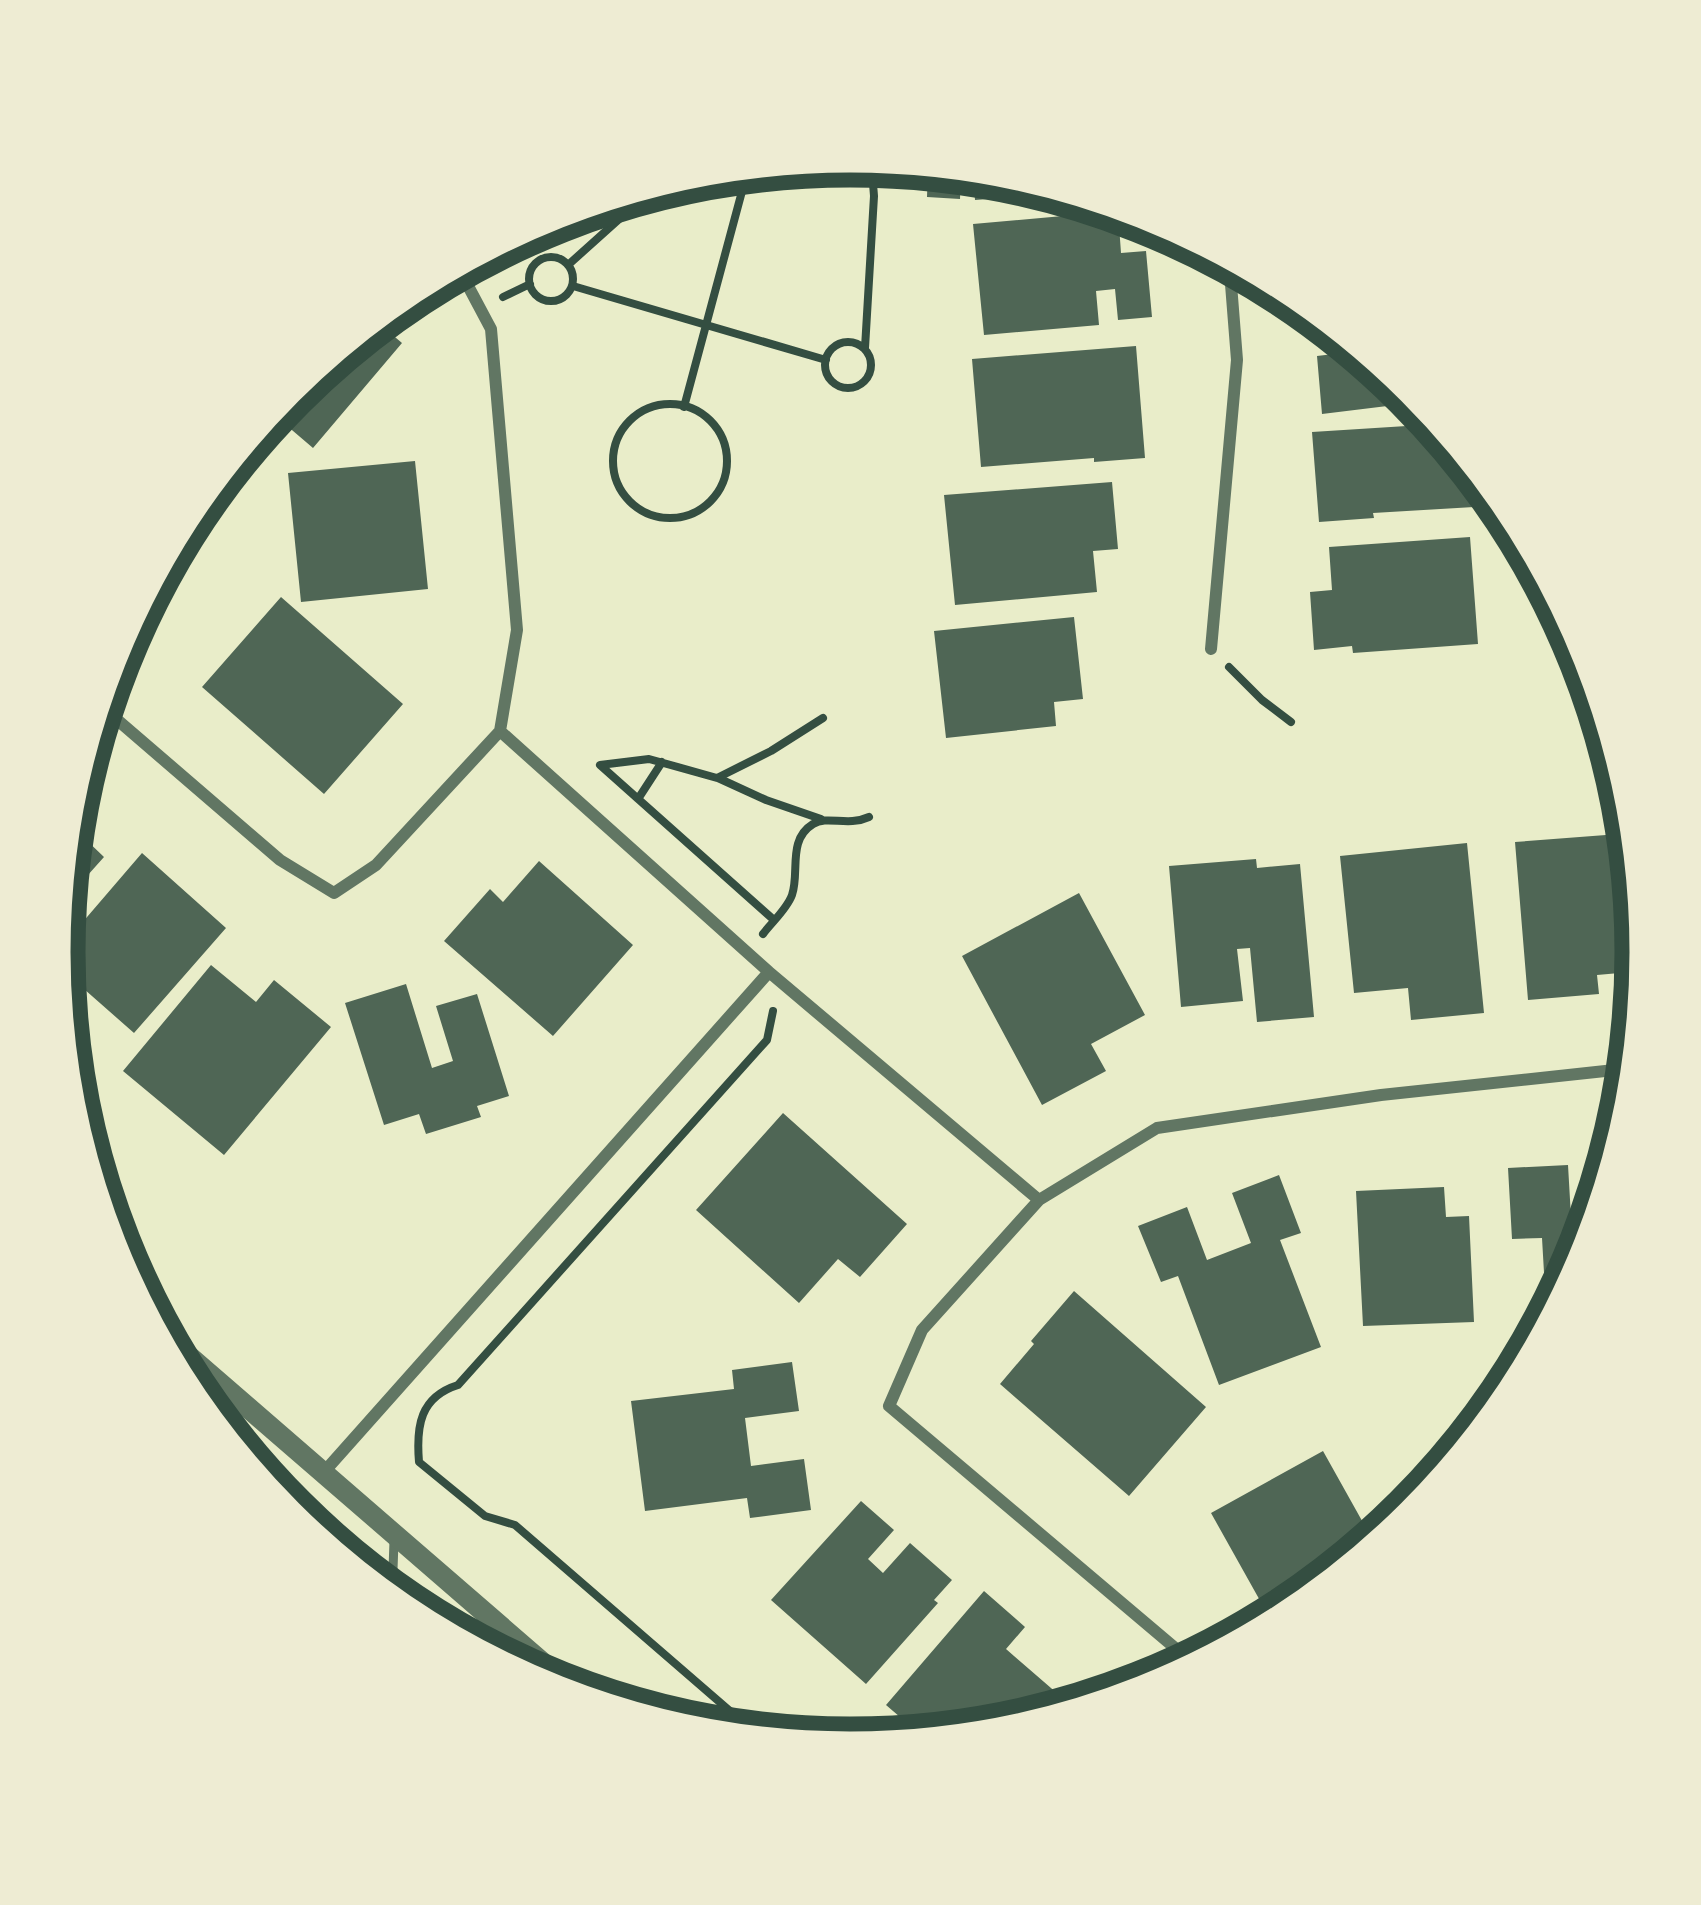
<svg xmlns="http://www.w3.org/2000/svg" width="1701" height="1905" font-family="'PT Serif',serif">
	<style>
		.building { fill: #4f6655 }
		.lines { fill: none; stroke-linecap: round; stroke-linejoin: round }
		.path { stroke: #344e41; stroke-width: 8 }
		.service { stroke: #617663; stroke-width: 9 }
		.minor { stroke: #617663; stroke-width: 12 }
		.tertiary { stroke: #617663; stroke-width: 21 }
		.rim { fill: none; stroke: #344e41; stroke-width: 15 }
	</style>
	<rect width="100%" height="100%" fill="#e9edc9"/>
	<path class="building" d="M 928,167 L 961,170 L 960,199 L 927,197 Z
		M 973,171 L 1006,174 L 1066,193 L 975,200 Z
		M 1118,211 L 1121,253 L 1146,251 L 1152,317 L 1118,320 L 1115,289 L 1096,291 L 1099,325 L 984,335 L 973,224 Z
		M 376,321 L 402,343 L 313,448 L 272,413 L 290,391 Z
		M 1340,333 L 1412,392 L 1420,402 L 1322,414 L 1317,356 L 1342,353 Z
		M 1136,346 L 1145,458 L 1094,462 L 1094,458 L 981,467 L 972,359 Z
		M 1438,424 L 1471,464 L 1474,507 L 1373,513 L 1374,518 L 1319,522 L 1312,432 Z
		M 415,461 L 428,589 L 301,602 L 288,473 Z
		M 1112,482 L 1118,549 L 1093,551 L 1097,592 L 955,605 L 944,495 Z
		M 194,507 L 211,521 L 153,586 L 152,585 Z
		M 1470,537 L 1478,644 L 1353,653 L 1352,646 L 1314,650 L 1310,592 L 1332,590 L 1329,547 Z
		M 281,597 L 403,704 L 324,794 L 202,687 Z
		M 1561,608 L 1575,633 L 1564,634 Z
		M 1074,617 L 1083,699 L 1054,702 L 1056,726 L 946,738 L 934,631 Z
		M 75,790 L 85,799 L 71,814 L 72,797 Z
		M 79,833 L 104,857 L 62,904 L 68,845 Z
		M 1632,833 L 1644,953 L 1642,971 L 1597,975 L 1599,994 L 1528,1000 L 1515,842 Z
		M 1467,843 L 1484,1013 L 1411,1020 L 1408,988 L 1354,993 L 1340,856 Z
		M 142,853 L 226,928 L 134,1033 L 59,967 L 57,952 Z
		M 1256,859 L 1257,868 L 1300,864 L 1314,1017 L 1257,1022 L 1250,948 L 1237,949 L 1243,1001 L 1181,1007 L 1169,866 Z
		M 539,861 L 633,945 L 553,1036 L 444,941 L 490,889 L 503,902 Z
		M 1079,893 L 1145,1015 L 1091,1044 L 1106,1071 L 1042,1105 L 962,956 Z
		M 211,965 L 256,1002 L 274,980 L 331,1027 L 224,1155 L 123,1071 Z
		M 406,984 L 432,1068 L 453,1061 L 436,1006 L 477,994 L 509,1096 L 477,1106 L 481,1117 L 426,1134 L 419,1114 L 384,1125 L 345,1003 Z
		M 783,1113 L 907,1224 L 860,1277 L 838,1259 L 799,1303 L 696,1210 Z
		M 1568,1165 L 1571,1217 L 1596,1216 L 1583,1257 L 1547,1324 L 1542,1238 L 1512,1239 L 1508,1168 Z
		M 1279,1175 L 1301,1233 L 1280,1240 L 1321,1347 L 1219,1385 L 1178,1276 L 1161,1282 L 1138,1226 L 1187,1207 L 1207,1260 L 1251,1243 L 1232,1193 Z
		M 1444,1187 L 1446,1217 L 1469,1216 L 1474,1322 L 1363,1326 L 1356,1191 Z
		M 1074,1291 L 1206,1407 L 1129,1496 L 1000,1384 L 1034,1344 L 1031,1341 Z
		M 792,1362 L 799,1411 L 745,1418 L 751,1466 L 804,1459 L 811,1510 L 750,1518 L 747,1498 L 645,1511 L 631,1401 L 734,1389 L 732,1370 Z
		M 1323,1451 L 1375,1544 L 1291,1613 L 1272,1622 L 1211,1513 Z
		M 861,1501 L 894,1530 L 868,1559 L 883,1573 L 910,1543 L 952,1580 L 934,1600 L 938,1603 L 866,1684 L 771,1600 Z
		M 984,1591 L 1025,1627 L 1006,1649 L 1066,1701 L 1053,1716 L 1005,1731 L 917,1739 L 921,1735 L 886,1705 Z"/>
	<g class="lines">
		<path class="path" d="M529 279a22 22 0 1 1 44 0a22 22 0 1 1-44 0Z
			M 568,265 L 656,186
			M 573,286 L 826,360
			M 503,297 L 530,284
			M825 365a23 23 0 1 1 46 0a23 23 0 1 1-46 0Z
			M 865,348 L 874,196 L 872,171 L 868,161
			M613 461a57 57 0 1 1 114 0a57 57 0 1 1-114 0Z
			M 684,407 L 748,169
			M 1229,667 L 1262,700 L 1291,722
			M 718,778 L 766,800 L 821,819
			M 638,799 L 662,762
			M 774,920 L 600,765 L 649,759 L 717,778 L 771,751 L 823,718
			M 763,934 C 772,922 787,909 792,895 C 800,872 787,840 813,824 C 828,815 847,827 869,817
			M 760,1737 L 515,1525 L 485,1516 L 419,1462 C 416,1426 420,1397 458,1385 L 767,1040 L 773,1011"/>
		<path class="service" d="M 392,1598 L 394,1541"/>
		<path class="minor" d="M 1211,649 L 1237,360 L 1229,259
			M 100,705 L 280,860 L 334,893 L 376,865 L 500,731 L 517,630 L 491,329 L 458,267
			M 500,731 L 769,972 L 1039,1200
			M 324,1472 L 769,972
			M 1194,1664 L 889,1406 L 922,1330 L 1039,1200 L 1157,1128 L 1381,1095 L 1633,1068"/>
		<path class="tertiary" d="M 155,1327 L 581,1696"/>
	</g>
	<path d="M0 0H1701V1905H0ZM78 952a772 772 0 1 1 1544 0a772 772 0 1 1-1544 0Z" fill="#eeecd3" fill-rule="evenodd"/>
	<path class="rim" d="M78 952a772 772 0 1 1 1544 0a772 772 0 1 1-1544 0Z"/>
</svg>
